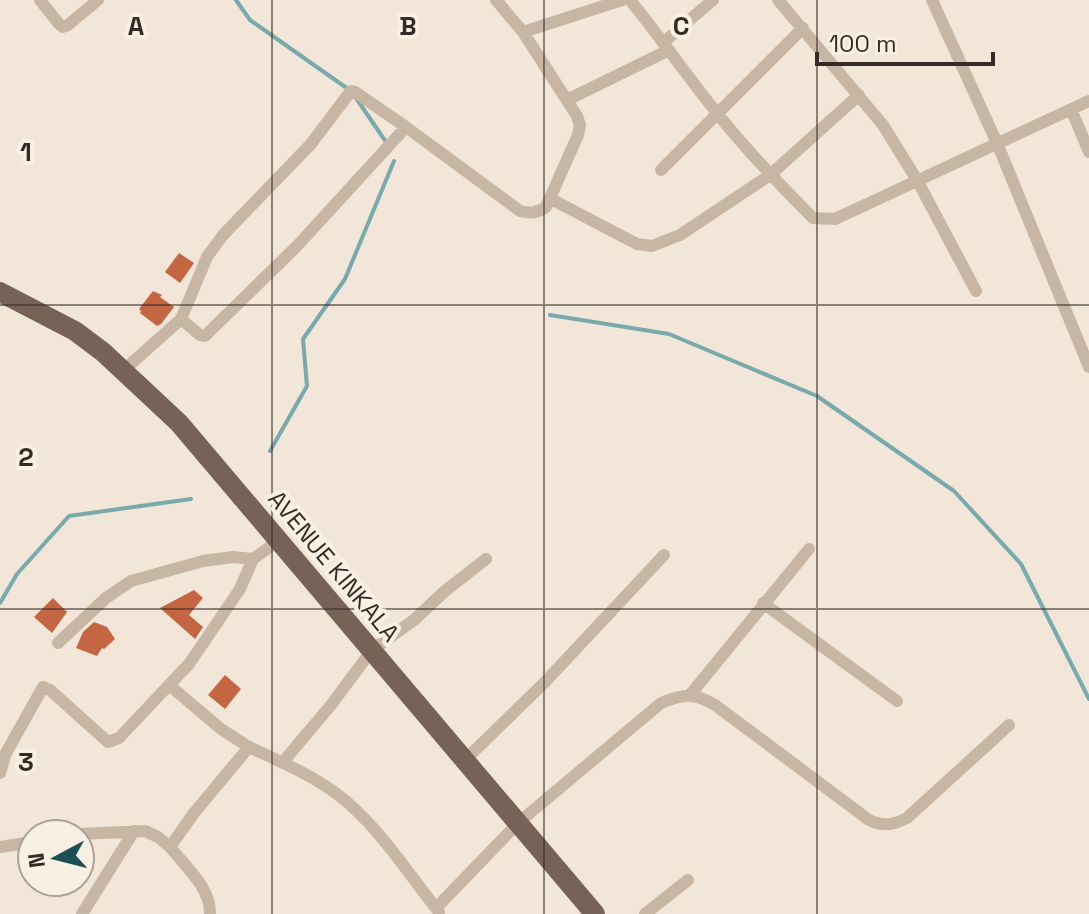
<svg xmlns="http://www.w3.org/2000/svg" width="1089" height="914" font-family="'Space Grotesk',sans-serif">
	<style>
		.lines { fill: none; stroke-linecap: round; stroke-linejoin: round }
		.stream { stroke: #78a9ad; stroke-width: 4 }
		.building { fill: #c46642 }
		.minor { stroke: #c8b6a4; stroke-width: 12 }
		.primary { stroke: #766257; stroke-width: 20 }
		.grid { fill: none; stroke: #342b26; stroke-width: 2; stroke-opacity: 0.55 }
		.labels { text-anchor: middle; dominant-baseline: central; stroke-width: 8; stroke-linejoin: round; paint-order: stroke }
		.street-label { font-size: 24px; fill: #342b26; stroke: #f9f0e4 }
		.grid-label { font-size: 26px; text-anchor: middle; font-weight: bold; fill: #342b26; stroke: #f9f0e4; stroke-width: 8; stroke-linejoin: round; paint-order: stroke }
	</style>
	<rect width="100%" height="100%" fill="#f1e6d8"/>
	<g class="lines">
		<path class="stream" d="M 236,0 L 250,20 L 348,89
			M 356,98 L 386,142
			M 550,315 L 669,334 L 817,396 L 954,491 L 1021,564 L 1089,699
			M 270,451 L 307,386 L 303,339 L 345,279 L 394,161
			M 0,603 L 17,574 L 69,516 L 191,499"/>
	</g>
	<path class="building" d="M 179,253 L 194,263 L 180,283 L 165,272 Z
		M 153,291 L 162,295 L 160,297 L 174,307 L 161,324 L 157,326 L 140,313 L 141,311 L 139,309 Z
		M 194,590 L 203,598 L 189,615 L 203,627 L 195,639 L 160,608 Z
		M 53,598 L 67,612 L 52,633 L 34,617 Z
		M 94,622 L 107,627 L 115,639 L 104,649 L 102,648 L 97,656 L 76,648 L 83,632 Z
		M 225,675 L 241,689 L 225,709 L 208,695 Z"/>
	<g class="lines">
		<path class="minor" d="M 40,0 L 59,24 L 63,27 L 68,25 L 98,0
			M 630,0 C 660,37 687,76 717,113 C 746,150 779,184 813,218 L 835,219 L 1089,101
			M 778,0 L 883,125 L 917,180 L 976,291
			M 932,0 L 997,143 L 1089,367
			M 523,32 L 622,0
			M 664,42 L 713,0
			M 567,100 L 669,50
			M 1071,109 L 1089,152
			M 661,170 L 803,28
			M 551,199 L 637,244 L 652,246 L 680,235 L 770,175 L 859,95
			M 181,319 L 207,257 L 223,235 L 310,145 L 351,91 L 355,92 L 406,127 L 520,211 C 531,214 536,213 546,207 L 578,135 L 580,125 L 577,116 L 523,32 L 496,0
			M 124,370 L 181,319 L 200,335 L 205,336 L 209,332 L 298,245 L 406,127
			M 763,603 L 897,701
			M 58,643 L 106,598 L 131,581 L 203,561 L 233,557 L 253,559
			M 690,695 L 809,549
			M 249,747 C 279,761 310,774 337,794 C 378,825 407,872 439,912
			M 465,760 L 545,682 L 664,555
			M 282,763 L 331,705 L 372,650 L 414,620 L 445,591 L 486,559
			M 0,773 L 6,753 L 43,687 L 50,690 L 108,742 L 119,738 L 169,685
			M 80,834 L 145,831 L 158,837 L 170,847
			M 0,847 L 32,842
			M 436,908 L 518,823 L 661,703 C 683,694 693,692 715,705 L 869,820 C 884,827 893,825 907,818 L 1009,725
			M 82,914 L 134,831
			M 210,914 C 211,888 185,866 170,847 L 194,813 L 249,747 L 221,729 L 169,685 L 189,664 L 240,589 L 253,559 L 278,541
			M 645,914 L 688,880"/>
		<path class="primary" d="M 0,292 L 75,331 L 103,352 L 179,423 L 595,914"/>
	</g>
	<path class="grid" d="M 272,0 L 272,914M 544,0 L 544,914M 817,0 L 817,914M 0,305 L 1089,305M 0,609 L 1089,609"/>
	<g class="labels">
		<g class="street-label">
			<text transform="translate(334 566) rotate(50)">AVENUE KINKALA</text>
		</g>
	</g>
	<g class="grid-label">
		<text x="136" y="35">A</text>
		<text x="408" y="35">B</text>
		<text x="681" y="35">C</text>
		<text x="26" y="161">1</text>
		<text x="26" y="466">2</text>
		<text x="26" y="771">3</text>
	</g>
	<g transform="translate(56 858) rotate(263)"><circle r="38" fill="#f9f0e4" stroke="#aaa198" stroke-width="2"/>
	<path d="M0-6L14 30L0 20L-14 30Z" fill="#1c4f54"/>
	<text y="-12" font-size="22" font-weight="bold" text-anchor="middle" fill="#342b26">N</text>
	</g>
	<path d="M817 52v12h176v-12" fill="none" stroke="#342b26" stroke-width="4"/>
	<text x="829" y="52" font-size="24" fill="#342b26" stroke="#f9f0e4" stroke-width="6" paint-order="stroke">100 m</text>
</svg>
